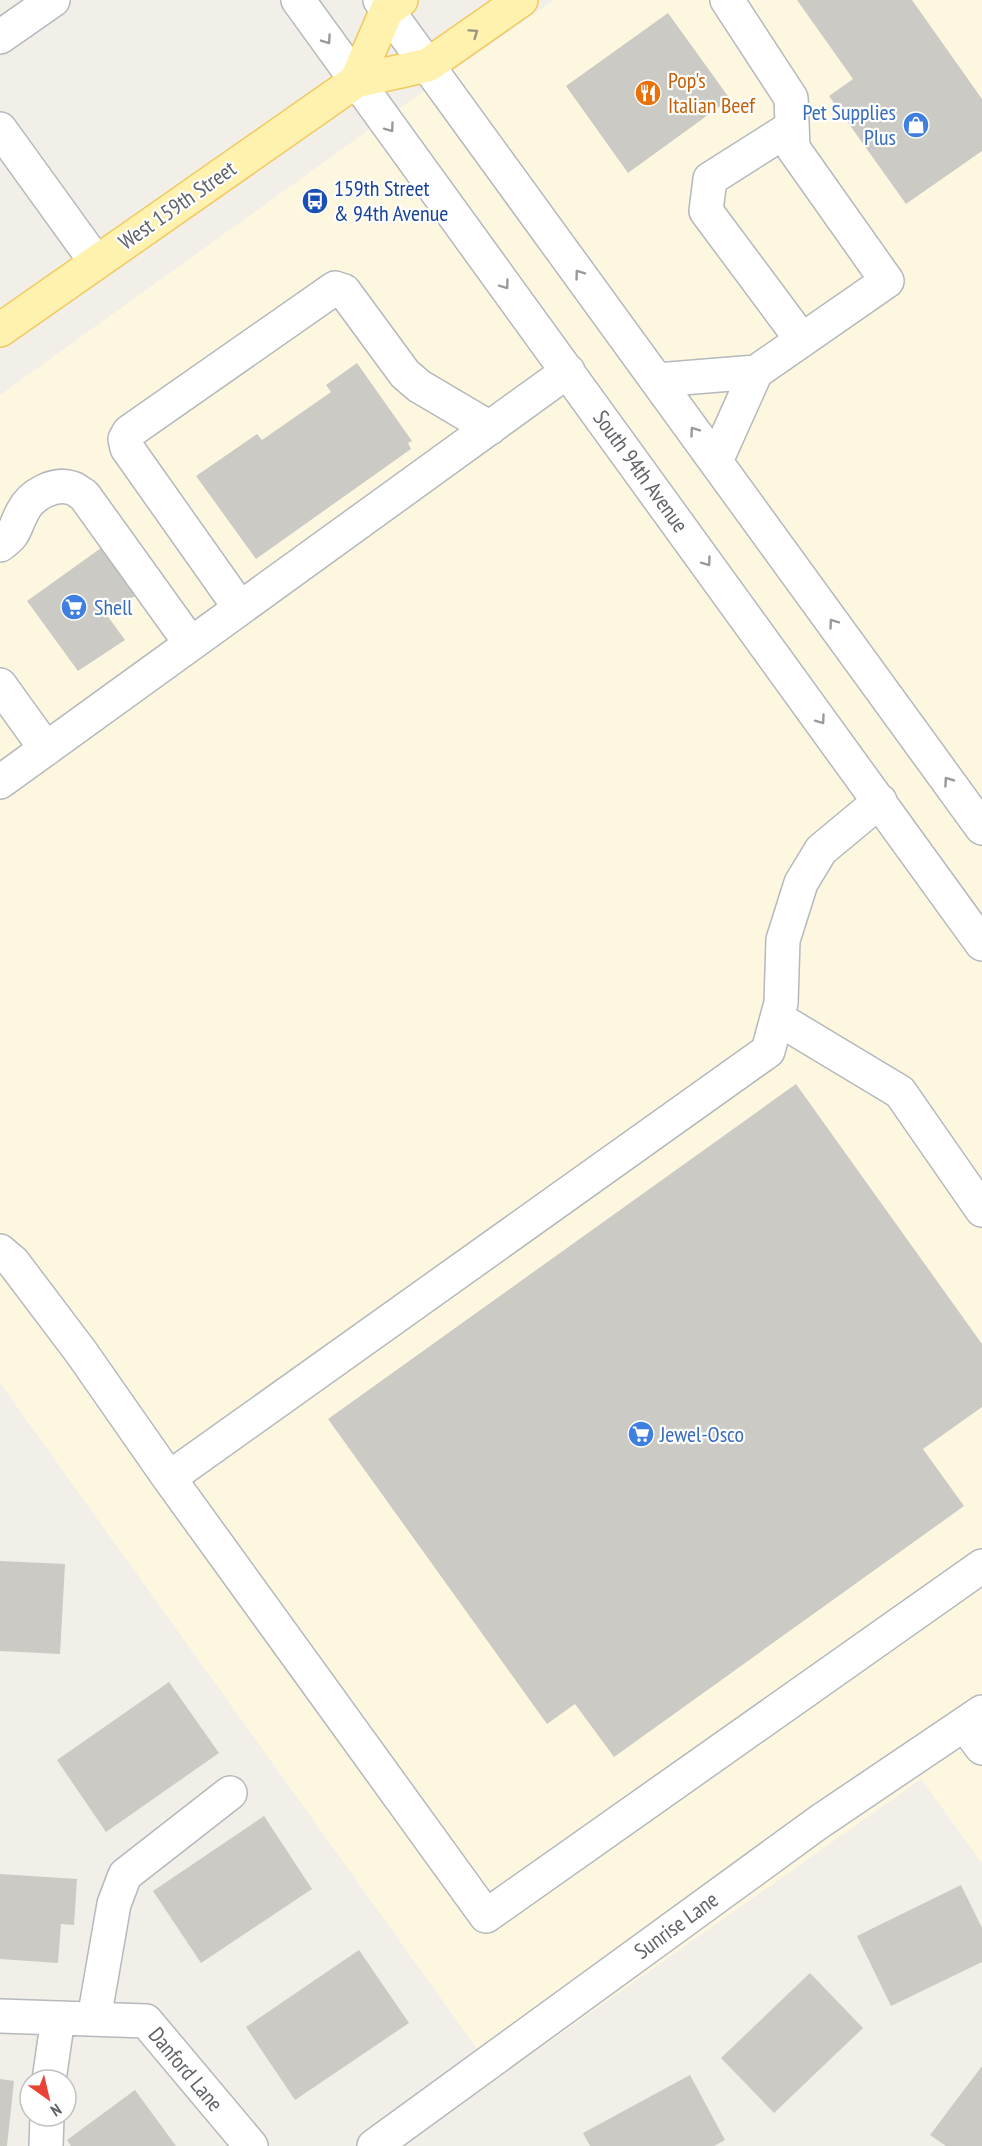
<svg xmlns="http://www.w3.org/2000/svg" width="982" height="2146" font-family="'PT Sans Narrow',sans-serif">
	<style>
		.commercial { fill: #fef7e0 }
		.building { fill: #cccac5 }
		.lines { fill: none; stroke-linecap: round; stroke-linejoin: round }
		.minor-casing { stroke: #b5b8bc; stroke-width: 36 }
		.major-casing { stroke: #f2c960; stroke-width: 36 }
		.minor { stroke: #fff; stroke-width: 33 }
		.major { stroke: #fff2af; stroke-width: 33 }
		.oneway { stroke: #979581 }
		.oneway2 { stroke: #979a9d }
		.labels { text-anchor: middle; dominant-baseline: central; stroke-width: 4.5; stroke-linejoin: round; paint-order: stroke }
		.food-label { font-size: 22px; fill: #c56008; stroke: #fff; text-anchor: start }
		.shop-label { font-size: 22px; fill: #366cbe; stroke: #fff; text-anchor: start }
		.transit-label { font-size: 22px; fill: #164399; stroke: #fff; text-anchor: start }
		.street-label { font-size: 22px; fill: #5f6368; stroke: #fff }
	</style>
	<rect width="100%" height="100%" fill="#f1efe8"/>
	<path class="commercial" d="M 554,0 L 982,0 L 982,1863 L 921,1779 L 498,2078 L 0,1383 L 0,395 L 370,129 Z"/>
	<path class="building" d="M 797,0 L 912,0 L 982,99 L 982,151 L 906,204 L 829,96 L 853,79 Z
		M 668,13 L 730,99 L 628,173 L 566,86 Z
		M 357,363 L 412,441 L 408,443 L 411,449 L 256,559 L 196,476 L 257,434 L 262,440 L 331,392 L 326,385 Z
		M 101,548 L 135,596 L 106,614 L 125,640 L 78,671 L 27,601 Z
		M 796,1084 L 982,1344 L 982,1407 L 923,1449 L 964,1506 L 614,1757 L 575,1704 L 547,1724 L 328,1419 Z
		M 0,1561 L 65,1564 L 60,1654 L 0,1651 Z
		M 169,1682 L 219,1753 L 106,1832 L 57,1760 Z
		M 264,1816 L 312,1889 L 201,1963 L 153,1891 Z
		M 0,1874 L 77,1879 L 74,1925 L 61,1924 L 58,1963 L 0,1959 Z
		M 961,1885 L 982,1928 L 982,1962 L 891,2006 L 857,1936 Z
		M 359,1950 L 409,2023 L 295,2100 L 246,2027 Z
		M 810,1973 L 863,2028 L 774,2113 L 721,2058 Z
		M 982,2066 L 982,2146 L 946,2146 L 930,2135 Z
		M 690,2075 L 725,2140 L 714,2146 L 590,2146 L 583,2133 Z
		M 0,2079 L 14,2081 L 7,2146 L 0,2146 Z
		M 135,2090 L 176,2146 L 71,2146 L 67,2140 Z"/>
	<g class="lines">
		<defs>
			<path id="minor" d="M 298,0 L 982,944
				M 380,0 L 982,828
				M 0,37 L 53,0
				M 792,127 L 710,179 L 706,211 L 802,340
				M 0,129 L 96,262
				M 657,380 L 756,372 L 887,281 L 793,148 L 791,98 L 727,0
				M 716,461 L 756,372
				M 0,545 C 18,532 13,529 23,511 C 31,495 54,482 72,488 C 76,489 80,493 84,495 L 191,644
				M 240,608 L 127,448 L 125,439 L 129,432 L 335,288 L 344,291 L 405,374 L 419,386 L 490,428
				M 0,685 L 46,749
				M 0,782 L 568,371
				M 777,1018 L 900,1092 L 982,1210
				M 0,1251 L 13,1262 L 81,1352 L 169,1478 L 486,1916 L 982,1566
				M 169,1478 L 768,1051 L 781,1003 L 783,940 L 801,883 L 821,850 L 880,801
				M 964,1724 L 982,1748
				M 0,2016 L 146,2021 L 251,2146
				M 94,2019 L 114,1904 L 125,1875 L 230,1793
				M 49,2080 L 58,2018
				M 46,2146 L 47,2116
				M 374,2146 L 819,1822 L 982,1712"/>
			<path id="major" d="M 356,81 L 387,10 L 401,0
				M 0,330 L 356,81 L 428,65 L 521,0"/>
		</defs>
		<use href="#minor" class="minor-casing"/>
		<use href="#major" class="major-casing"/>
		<use href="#minor" class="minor"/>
		<use href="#major" class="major"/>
	</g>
	<defs><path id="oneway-chevron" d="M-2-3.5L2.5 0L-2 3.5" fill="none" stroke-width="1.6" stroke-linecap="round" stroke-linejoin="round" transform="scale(1.5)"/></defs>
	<use class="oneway" href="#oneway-chevron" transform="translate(474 33) rotate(-35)"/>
	<g class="oneway2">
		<use href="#oneway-chevron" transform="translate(327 40) rotate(55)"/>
		<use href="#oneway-chevron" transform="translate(390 128) rotate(54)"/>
		<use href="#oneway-chevron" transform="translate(579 274) rotate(-126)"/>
		<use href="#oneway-chevron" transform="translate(505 285) rotate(54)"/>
		<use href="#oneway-chevron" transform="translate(694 431) rotate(-126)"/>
		<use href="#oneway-chevron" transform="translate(707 562) rotate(54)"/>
		<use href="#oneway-chevron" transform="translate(833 623) rotate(-126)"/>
		<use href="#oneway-chevron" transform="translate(821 720) rotate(54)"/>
		<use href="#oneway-chevron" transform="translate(948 781) rotate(-125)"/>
	</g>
	<defs>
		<symbol id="restaurant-disc" viewBox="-11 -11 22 22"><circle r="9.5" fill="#e8710a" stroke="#fff"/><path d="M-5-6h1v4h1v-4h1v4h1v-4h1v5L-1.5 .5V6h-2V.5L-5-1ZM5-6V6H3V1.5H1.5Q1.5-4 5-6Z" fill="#fff"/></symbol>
		<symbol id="shop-disc" viewBox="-11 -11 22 22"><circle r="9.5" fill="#3f7fe0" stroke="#fff"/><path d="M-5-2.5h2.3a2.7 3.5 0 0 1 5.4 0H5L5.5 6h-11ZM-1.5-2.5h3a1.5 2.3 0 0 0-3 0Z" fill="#fff"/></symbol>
		<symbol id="bus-disc" viewBox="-11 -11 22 22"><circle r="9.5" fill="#1a4fb4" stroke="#fff"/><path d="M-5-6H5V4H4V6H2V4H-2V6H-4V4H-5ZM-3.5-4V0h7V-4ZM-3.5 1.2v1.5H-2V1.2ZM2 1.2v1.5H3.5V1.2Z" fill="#fff"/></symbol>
		<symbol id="supermarket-disc" viewBox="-11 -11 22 22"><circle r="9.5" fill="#3f7fe0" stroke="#fff"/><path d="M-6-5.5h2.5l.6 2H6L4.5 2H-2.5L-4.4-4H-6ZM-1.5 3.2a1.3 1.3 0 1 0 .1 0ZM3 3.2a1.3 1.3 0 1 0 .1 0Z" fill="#fff"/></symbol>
	</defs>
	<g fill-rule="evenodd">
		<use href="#restaurant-disc" x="633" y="78" width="30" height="30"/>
		<use href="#shop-disc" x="901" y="110" width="30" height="30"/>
		<use href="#bus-disc" x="300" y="186" width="30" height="30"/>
		<use href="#supermarket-disc" x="59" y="592" width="30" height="30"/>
		<use href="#supermarket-disc" x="626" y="1419" width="30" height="30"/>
	</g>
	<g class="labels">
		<g class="food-label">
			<text x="668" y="80">Pop's<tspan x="668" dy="25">Italian Beef</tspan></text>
		</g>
		<g class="shop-label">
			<text x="896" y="112" text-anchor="end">Pet Supplies<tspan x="896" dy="25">Plus</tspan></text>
			<text x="94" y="607">Shell</text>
			<text x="660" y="1434">Jewel-Osco</text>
		</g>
		<g class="transit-label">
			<text x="334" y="188">159th Street<tspan x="334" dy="25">&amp; 94th Avenue</tspan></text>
		</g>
		<g class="street-label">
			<text transform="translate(177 205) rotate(-35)">West 159th Street</text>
			<text transform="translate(641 471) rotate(54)">South 94th Avenue</text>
			<text transform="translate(676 1925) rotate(-36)">Sunrise Lane</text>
			<text transform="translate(186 2069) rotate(50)">Danford Lane</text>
		</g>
	</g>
	<g transform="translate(48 2098) rotate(146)"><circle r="28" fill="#ffffff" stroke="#bfc1c3" stroke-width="1.5"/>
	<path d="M0-4.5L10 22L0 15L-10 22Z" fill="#ea4335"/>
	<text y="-9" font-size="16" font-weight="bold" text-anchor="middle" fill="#5f6368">N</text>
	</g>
</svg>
